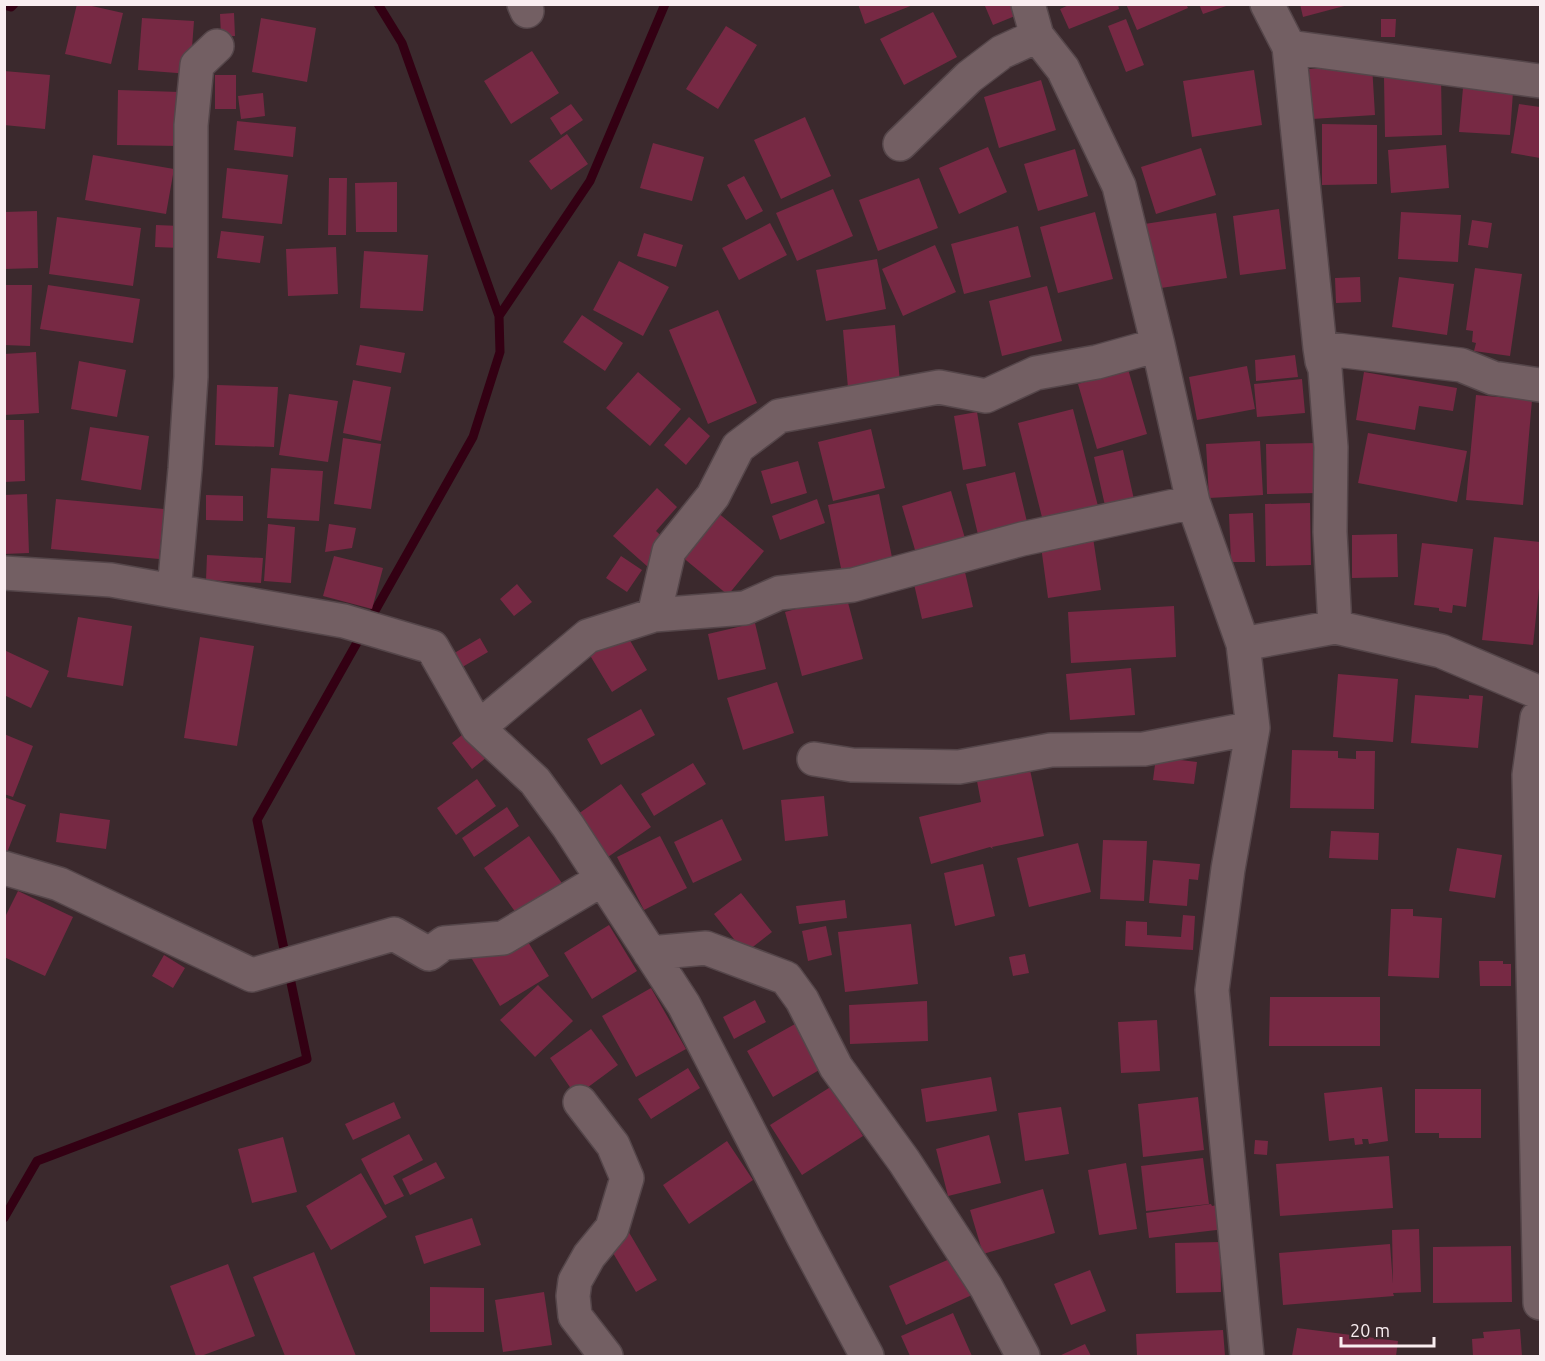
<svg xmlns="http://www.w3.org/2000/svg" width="1545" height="1361" font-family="Ubuntu,sans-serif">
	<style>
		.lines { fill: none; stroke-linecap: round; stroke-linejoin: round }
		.stream { stroke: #330013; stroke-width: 9 }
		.building { fill: #772944 }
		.minor-casing { stroke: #55464a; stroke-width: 36 }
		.minor { stroke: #735f63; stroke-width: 33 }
	</style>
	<rect width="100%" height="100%" fill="#3b292d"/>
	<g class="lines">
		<path class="stream" d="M 378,4 L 402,43 L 499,316
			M 4,5 L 11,7 L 14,4
			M 4,1218 L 37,1161 L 307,1059 L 257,820 L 473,437 L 500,352 L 499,316 L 590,181 L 665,4"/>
	</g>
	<path class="building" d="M 77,4 L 83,4 L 123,13 L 111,64 L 65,54 Z
		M 858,4 L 913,4 L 913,5 L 865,24 Z
		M 987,4 L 1010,4 L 1015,16 L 993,25 L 985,6 Z
		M 1071,4 L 1118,4 L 1119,9 L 1069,29 L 1060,9 Z
		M 1126,4 L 1186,4 L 1188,8 L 1137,30 Z
		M 1199,4 L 1229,4 L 1229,5 L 1203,14 Z
		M 1300,4 L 1348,4 L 1348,5 L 1303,17 Z
		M 933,12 L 957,57 L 904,85 L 880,39 Z
		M 234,13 L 235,36 L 221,36 L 220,14 Z
		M 142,18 L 194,21 L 190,74 L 138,70 Z
		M 261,18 L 316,28 L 307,82 L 252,72 Z
		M 1126,19 L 1144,65 L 1126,72 L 1108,26 Z
		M 1381,19 L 1396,19 L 1395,37 L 1381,37 Z
		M 726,26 L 757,45 L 718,109 L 686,89 Z
		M 532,51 L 559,93 L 511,124 L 484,81 Z
		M 1372,65 L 1375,115 L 1312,119 L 1309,69 Z
		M 1254,70 L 1262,125 L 1192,137 L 1183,81 Z
		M 4,71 L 50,75 L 45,129 L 4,125 Z
		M 215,75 L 236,75 L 236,109 L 215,109 Z
		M 1441,77 L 1442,135 L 1385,137 L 1384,78 Z
		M 1041,80 L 1056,130 L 999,148 L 984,97 Z
		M 1463,88 L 1513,92 L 1510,135 L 1459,132 Z
		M 118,90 L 180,92 L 179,146 L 117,145 Z
		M 263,93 L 265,116 L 241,119 L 238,96 Z
		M 571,104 L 583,120 L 561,135 L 550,118 Z
		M 1519,104 L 1540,107 L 1540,158 L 1511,153 Z
		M 805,117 L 831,176 L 781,199 L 754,140 Z
		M 237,121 L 296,127 L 293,157 L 234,150 Z
		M 1322,124 L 1377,125 L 1377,184 L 1322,185 Z
		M 567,134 L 588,164 L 551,190 L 529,161 Z
		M 653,143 L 704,157 L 692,201 L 640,188 Z
		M 1446,145 L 1449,188 L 1391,193 L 1388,150 Z
		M 988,147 L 1007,192 L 959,214 L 939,168 Z
		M 1201,148 L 1216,195 L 1156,214 L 1141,167 Z
		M 1075,149 L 1088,196 L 1038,211 L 1024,164 Z
		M 93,155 L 174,169 L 166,214 L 85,200 Z
		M 227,168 L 288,175 L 282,224 L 222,218 Z
		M 744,176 L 763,211 L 746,220 L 727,185 Z
		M 329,178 L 347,178 L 346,235 L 328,235 Z
		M 919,178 L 938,228 L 878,251 L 859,200 Z
		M 397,182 L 397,232 L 356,232 L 355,183 Z
		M 833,189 L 853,236 L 797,261 L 776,213 Z
		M 1279,209 L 1286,269 L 1240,275 L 1233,216 Z
		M 37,211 L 38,268 L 4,269 L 4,212 Z
		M 1095,212 L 1113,279 L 1058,293 L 1040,227 Z
		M 1401,212 L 1461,215 L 1458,262 L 1398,259 Z
		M 1216,213 L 1227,278 L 1148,290 L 1138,225 Z
		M 57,217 L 141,228 L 133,286 L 49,274 Z
		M 1472,220 L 1492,223 L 1488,248 L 1468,245 Z
		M 770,223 L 787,255 L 739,280 L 722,248 Z
		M 156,225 L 180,226 L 180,248 L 155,247 Z
		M 1018,226 L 1031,277 L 964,294 L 951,244 Z
		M 221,231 L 264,236 L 260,263 L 217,258 Z
		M 644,233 L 683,245 L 676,267 L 637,256 Z
		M 935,245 L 956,292 L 903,316 L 882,269 Z
		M 336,247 L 338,294 L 288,296 L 286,249 Z
		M 364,251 L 428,255 L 423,311 L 360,308 Z
		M 877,259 L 886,309 L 826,321 L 816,270 Z
		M 619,261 L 669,287 L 643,336 L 593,310 Z
		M 1475,268 L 1522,274 L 1510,356 L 1474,351 L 1476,343 L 1472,342 L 1473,331 L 1466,330 Z
		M 1360,277 L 1361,302 L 1336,303 L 1335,278 Z
		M 1399,277 L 1454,284 L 1447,335 L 1392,327 Z
		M 4,285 L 32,285 L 30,346 L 4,345 Z
		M 48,285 L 140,299 L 133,343 L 40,329 Z
		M 1047,286 L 1062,341 L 1002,356 L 989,301 Z
		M 718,310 L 757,403 L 708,424 L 669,330 Z
		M 582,315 L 623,343 L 605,371 L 563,342 Z
		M 895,325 L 900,383 L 848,388 L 843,330 Z
		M 360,345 L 405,353 L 401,373 L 356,365 Z
		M 36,352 L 39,413 L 4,415 L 4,354 Z
		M 1295,355 L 1298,377 L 1256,381 L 1255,360 Z
		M 79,361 L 126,370 L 117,417 L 71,409 Z
		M 1247,366 L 1255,409 L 1197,420 L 1189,377 Z
		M 1128,369 L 1147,434 L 1097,449 L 1078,384 Z
		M 638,372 L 681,409 L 650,446 L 606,408 Z
		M 1364,372 L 1457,388 L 1453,411 L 1419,406 L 1415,430 L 1356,420 Z
		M 1302,379 L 1305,413 L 1257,417 L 1254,384 Z
		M 353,380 L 391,387 L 381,441 L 343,433 Z
		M 217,385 L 278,387 L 274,447 L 215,445 Z
		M 289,394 L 338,401 L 328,462 L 279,455 Z
		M 1476,395 L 1532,400 L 1523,505 L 1466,500 Z
		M 1073,409 L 1098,506 L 1043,521 L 1018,423 Z
		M 977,412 L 986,466 L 963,470 L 954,416 Z
		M 689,417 L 710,436 L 686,465 L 664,445 Z
		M 4,420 L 24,420 L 25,481 L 4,482 Z
		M 90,427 L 149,436 L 141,490 L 81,480 Z
		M 871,429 L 885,488 L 833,501 L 818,442 Z
		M 1368,433 L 1467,451 L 1457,502 L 1358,483 Z
		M 343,438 L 381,444 L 371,509 L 334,504 Z
		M 1260,441 L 1263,495 L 1209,498 L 1206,444 Z
		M 1317,443 L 1318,493 L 1267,494 L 1266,444 Z
		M 1123,450 L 1135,504 L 1106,510 L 1094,457 Z
		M 798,461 L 807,493 L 771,504 L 761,471 Z
		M 271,468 L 323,471 L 319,521 L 267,518 Z
		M 1015,472 L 1029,530 L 980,543 L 966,484 Z
		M 657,488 L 677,507 L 656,531 L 669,543 L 648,567 L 613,536 Z
		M 951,491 L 967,545 L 918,560 L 902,506 Z
		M 27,494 L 29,553 L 4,554 L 4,495 Z
		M 879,494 L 893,562 L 842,573 L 828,505 Z
		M 206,495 L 243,496 L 243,521 L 206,520 Z
		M 56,499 L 164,509 L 159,559 L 51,549 Z
		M 817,499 L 825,523 L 780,540 L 772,516 Z
		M 1310,503 L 1311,565 L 1266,566 L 1265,504 Z
		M 717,512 L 764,551 L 728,595 L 681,556 Z
		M 1253,513 L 1255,562 L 1231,562 L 1229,514 Z
		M 268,524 L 295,527 L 291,583 L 264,581 Z
		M 329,524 L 356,528 L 352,548 L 325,552 Z
		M 1092,531 L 1101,590 L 1048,598 L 1040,539 Z
		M 1397,534 L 1398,577 L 1352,578 L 1352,535 Z
		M 1494,537 L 1540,542 L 1540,579 L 1533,645 L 1482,640 Z
		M 1422,543 L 1473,549 L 1466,607 L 1453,605 L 1452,613 L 1439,611 L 1439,608 L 1414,605 Z
		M 207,555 L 263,558 L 261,583 L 206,580 Z
		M 334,556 L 383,568 L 372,609 L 323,596 Z
		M 621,556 L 642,570 L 627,592 L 606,578 Z
		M 962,559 L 973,607 L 922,619 L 911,571 Z
		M 517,584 L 532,602 L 514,616 L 500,599 Z
		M 846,595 L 863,659 L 802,676 L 785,612 Z
		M 1174,606 L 1176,657 L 1071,663 L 1068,612 Z
		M 78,617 L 132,626 L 123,686 L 67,677 Z
		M 755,623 L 766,669 L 718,680 L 708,634 Z
		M 624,630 L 647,670 L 612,692 L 588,652 Z
		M 200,637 L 254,646 L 237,746 L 184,738 Z
		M 480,638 L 488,652 L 459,669 L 451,655 Z
		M 4,650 L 49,671 L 31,708 L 4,695 Z
		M 1131,668 L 1135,715 L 1070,720 L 1066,674 Z
		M 1338,674 L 1398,679 L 1393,742 L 1333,737 Z
		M 777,682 L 794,733 L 743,750 L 727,698 Z
		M 1415,695 L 1469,699 L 1469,695 L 1483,696 L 1478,748 L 1411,743 Z
		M 641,709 L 655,735 L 601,765 L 587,739 Z
		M 467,731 L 487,757 L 472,769 L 452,743 Z
		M 4,734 L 33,746 L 13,797 L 4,794 Z
		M 1292,750 L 1338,751 L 1338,758 L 1356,759 L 1356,751 L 1375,751 L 1374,809 L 1290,808 Z
		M 1156,757 L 1197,762 L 1194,784 L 1153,780 Z
		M 693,763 L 706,784 L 654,816 L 641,794 Z
		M 1029,765 L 1044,836 L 992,847 L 993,849 L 990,847 L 931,864 L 919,817 L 981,802 L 976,776 Z
		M 477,779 L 496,806 L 456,835 L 437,808 Z
		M 621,784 L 651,827 L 608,857 L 578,814 Z
		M 824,796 L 828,836 L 785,841 L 781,800 Z
		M 4,797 L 26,805 L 4,860 Z
		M 507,807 L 519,826 L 474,857 L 462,838 Z
		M 60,813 L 110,820 L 106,849 L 56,842 Z
		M 722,819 L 742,860 L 693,883 L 674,842 Z
		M 1331,831 L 1379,833 L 1378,860 L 1329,858 Z
		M 529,836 L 566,889 L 521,920 L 484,868 Z
		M 660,836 L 687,888 L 644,910 L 617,857 Z
		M 1103,840 L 1147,841 L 1144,901 L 1100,899 Z
		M 1078,843 L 1091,892 L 1029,907 L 1017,858 Z
		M 1457,848 L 1502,855 L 1495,898 L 1449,891 Z
		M 1153,860 L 1200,864 L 1198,880 L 1189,879 L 1187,906 L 1149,903 Z
		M 983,864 L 995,916 L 955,926 L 944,873 Z
		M 18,891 L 73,917 L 45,976 L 4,957 L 4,919 Z
		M 741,893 L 772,932 L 745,953 L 714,914 Z
		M 845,900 L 847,918 L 799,924 L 796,906 Z
		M 1391,909 L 1413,909 L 1413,916 L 1442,918 L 1439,978 L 1388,976 Z
		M 1183,915 L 1195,916 L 1193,950 L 1125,946 L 1126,921 L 1147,922 L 1147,935 L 1181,937 Z
		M 517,924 L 549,976 L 500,1006 L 469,954 Z
		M 911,924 L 918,984 L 845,992 L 838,932 Z
		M 609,925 L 637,971 L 592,999 L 564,953 Z
		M 826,926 L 832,955 L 808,961 L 802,931 Z
		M 1025,954 L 1029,973 L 1013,976 L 1009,957 Z
		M 164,955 L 185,968 L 173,988 L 152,976 Z
		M 1479,961 L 1503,961 L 1503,964 L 1511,964 L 1511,986 L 1480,986 Z
		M 538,985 L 573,1021 L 535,1057 L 500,1020 Z
		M 651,988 L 686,1049 L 636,1077 L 602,1016 Z
		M 1270,997 L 1380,997 L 1380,1046 L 1269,1046 Z
		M 755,1000 L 766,1022 L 734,1039 L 723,1017 Z
		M 927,1001 L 928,1041 L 850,1044 L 849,1005 Z
		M 1157,1020 L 1160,1071 L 1121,1073 L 1118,1022 Z
		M 795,1024 L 821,1069 L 773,1097 L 747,1051 Z
		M 591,1029 L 618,1065 L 576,1096 L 550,1058 Z
		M 688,1068 L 700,1088 L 651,1119 L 638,1099 Z
		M 991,1077 L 997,1111 L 926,1122 L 921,1089 Z
		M 832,1086 L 863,1136 L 802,1175 L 770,1125 Z
		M 1382,1087 L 1388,1141 L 1369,1144 L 1368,1139 L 1362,1139 L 1363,1144 L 1355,1145 L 1354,1138 L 1329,1141 L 1324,1093 Z
		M 1415,1089 L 1481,1089 L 1481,1138 L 1439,1138 L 1439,1133 L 1415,1133 Z
		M 1198,1097 L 1204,1150 L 1143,1157 L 1138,1104 Z
		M 394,1102 L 401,1118 L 353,1140 L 345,1124 Z
		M 1061,1107 L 1069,1154 L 1025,1161 L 1018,1113 Z
		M 409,1134 L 423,1160 L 393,1176 L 404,1196 L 385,1205 L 361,1159 Z
		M 989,1135 L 1001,1183 L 948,1196 L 936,1149 Z
		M 283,1137 L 297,1192 L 252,1203 L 238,1149 Z
		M 1255,1140 L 1268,1141 L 1267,1155 L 1254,1154 Z
		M 727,1141 L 753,1180 L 689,1224 L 663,1185 Z
		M 1389,1156 L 1393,1208 L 1280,1216 L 1276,1164 Z
		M 1203,1158 L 1209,1204 L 1146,1211 L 1141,1166 Z
		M 436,1162 L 445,1178 L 410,1195 L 402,1179 Z
		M 1126,1163 L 1137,1229 L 1099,1235 L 1088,1170 Z
		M 361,1173 L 387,1217 L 331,1250 L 306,1206 Z
		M 1043,1189 L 1055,1233 L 983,1254 L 970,1210 Z
		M 1211,1204 L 1212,1206 L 1222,1204 L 1225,1229 L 1149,1238 L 1146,1213 Z
		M 472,1218 L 481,1245 L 424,1264 L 415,1236 Z
		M 627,1229 L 657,1280 L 636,1292 L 606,1241 Z
		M 1419,1229 L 1421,1292 L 1393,1293 L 1394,1296 L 1283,1305 L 1279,1253 L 1390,1244 L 1393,1284 L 1392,1230 Z
		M 1220,1242 L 1221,1292 L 1176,1293 L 1175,1243 Z
		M 1511,1246 L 1512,1302 L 1433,1303 L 1433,1247 Z
		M 314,1252 L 356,1356 L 285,1356 L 253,1277 Z
		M 954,1257 L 972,1295 L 906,1325 L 889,1286 Z
		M 228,1264 L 255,1336 L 201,1356 L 196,1356 L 170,1286 Z
		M 1090,1270 L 1106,1311 L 1071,1325 L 1054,1284 Z
		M 430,1287 L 484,1288 L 484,1332 L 430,1332 Z
		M 544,1292 L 552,1345 L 503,1352 L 495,1300 Z
		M 953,1313 L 972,1356 L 910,1356 L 901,1336 Z
		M 1297,1328 L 1398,1341 L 1396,1356 L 1292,1356 Z
		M 1520,1329 L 1522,1356 L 1473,1356 L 1472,1339 L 1484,1338 L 1483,1332 Z
		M 1223,1330 L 1225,1356 L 1137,1356 L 1136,1334 Z
		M 1085,1344 L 1091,1356 L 1059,1356 Z"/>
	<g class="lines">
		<defs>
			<path id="minor" d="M 524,4 L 527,11
				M 1028,4 L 1037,36 L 1063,69 L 1119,186 L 1158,345 L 1193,502 L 1243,644 L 1253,728 L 1228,869 L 1212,990 L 1247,1356
				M 1267,4 L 1289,47 L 1320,348
				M 1289,47 L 1540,81
				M 900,144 L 969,77 L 1002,52 L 1037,36
				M 4,573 L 111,580 L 190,594 L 344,621 L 432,647 L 478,728 L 535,781 L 568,826 L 684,1005 L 804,1238 L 867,1356
				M 174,591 L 185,469 L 191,377 L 191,125 L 197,65 L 217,46
				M 654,615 L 669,551 L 713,496 L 738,447 L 779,416 L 939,387 L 986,396 L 1036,373 L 1097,362 L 1158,345
				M 1335,627 L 1330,532 L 1331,447 L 1325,369 L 1322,361 L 1320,348 L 1461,365 L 1493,378 L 1540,385
				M 1243,644 L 1335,627 L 1441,651 L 1540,693
				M 1540,716 L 1537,718 L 1529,775 L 1540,1303
				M 478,728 L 588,636 L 654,615 L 745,608 L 779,593 L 853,585 L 1022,539 L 1193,502
				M 814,759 L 852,765 L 959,767 L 1051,750 L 1144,749 L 1253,728
				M 4,868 L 59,884 L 252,975 L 394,934 L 429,954 L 444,943 L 503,938 L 601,880
				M 650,953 L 706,948 L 786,978 L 802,1000 L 836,1067 L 904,1161 L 986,1287 L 1023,1356
				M 580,1102 L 613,1145 L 627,1178 L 612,1228 L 589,1256 L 575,1281 L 573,1296 L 575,1316 L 606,1356"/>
		</defs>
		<use href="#minor" class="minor-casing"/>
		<use href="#minor" class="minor"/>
	</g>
	<rect width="1545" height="1361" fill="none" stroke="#f9edf0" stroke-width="12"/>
	<path d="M1341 1337v9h93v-9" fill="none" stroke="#f9edf0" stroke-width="3"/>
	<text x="1350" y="1337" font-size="18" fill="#f9edf0" stroke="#3b292d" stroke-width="4.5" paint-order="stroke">20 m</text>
</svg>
